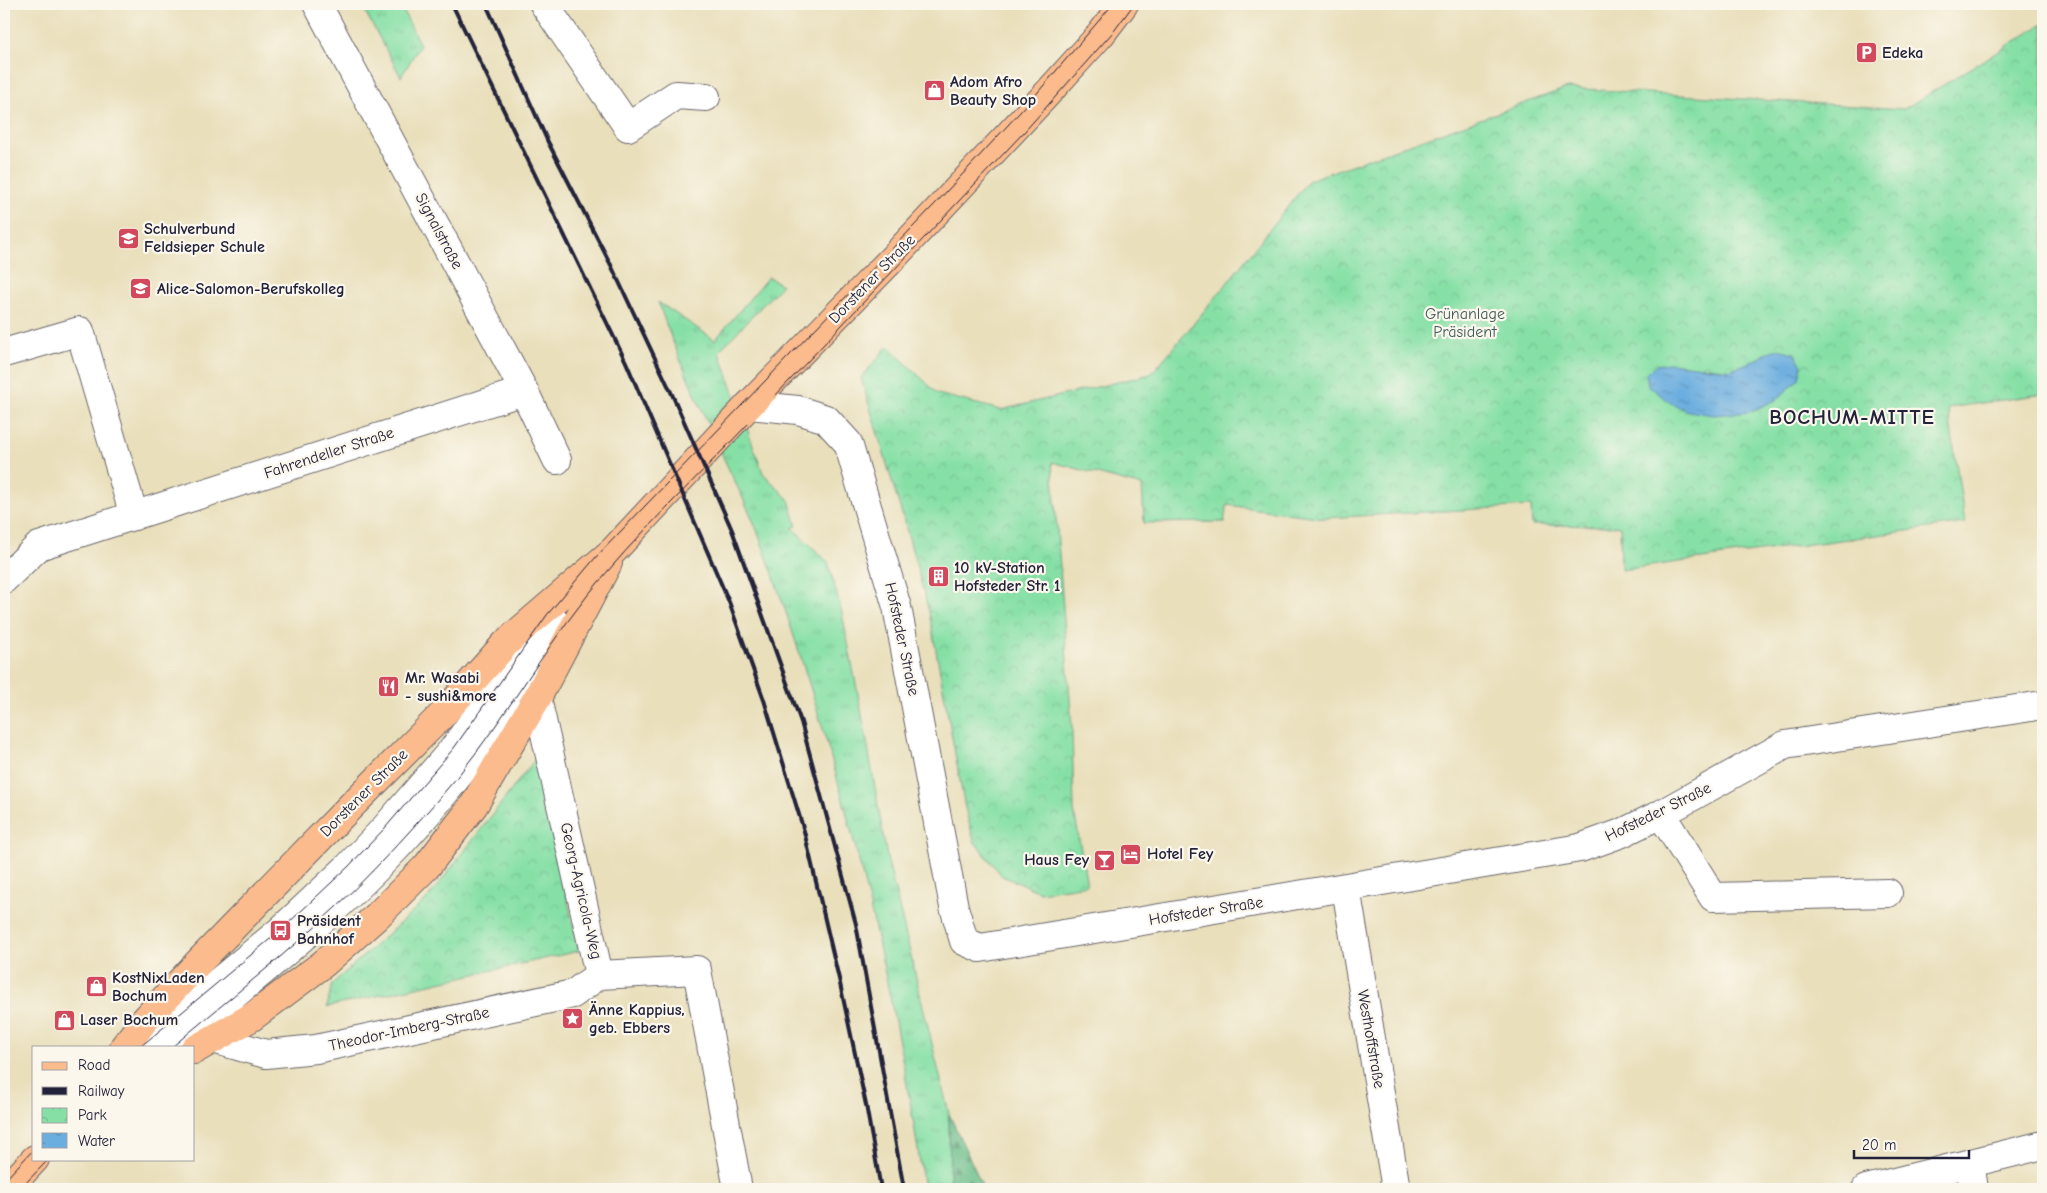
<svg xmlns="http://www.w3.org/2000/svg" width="2047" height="1193" font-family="'Comic Neue',sans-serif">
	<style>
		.grass { fill: url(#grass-tufts); stroke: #548170 }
		.forest { fill: url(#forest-firs); stroke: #477063 }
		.park { fill: url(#park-crowns); stroke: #548170; fill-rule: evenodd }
		.water { fill: url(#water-ripples); stroke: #46688d }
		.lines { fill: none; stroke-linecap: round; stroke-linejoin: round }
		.minor-casing { stroke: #686468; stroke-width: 30 }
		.major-casing { stroke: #686468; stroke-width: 30 }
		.minor { stroke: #fff; stroke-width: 28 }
		.major { stroke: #fbbb8c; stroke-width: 28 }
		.tram { stroke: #22223b; stroke-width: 1 }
		.rail { stroke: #22223b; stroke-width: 4 }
		.labels { text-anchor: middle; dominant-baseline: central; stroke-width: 4.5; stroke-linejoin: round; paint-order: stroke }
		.poi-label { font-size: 16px; font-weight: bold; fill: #22223b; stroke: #fbf7ec; text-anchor: start }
		.street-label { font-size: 16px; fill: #22223b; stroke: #fbf7ec }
		.park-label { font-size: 16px; fill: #405b5b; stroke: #fbf7ec }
		.district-label { font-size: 21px; font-weight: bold; letter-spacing: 1px; fill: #22223b; stroke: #fbf7ec }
	</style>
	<defs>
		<pattern id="grass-tufts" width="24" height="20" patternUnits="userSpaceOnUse" patternTransform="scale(1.25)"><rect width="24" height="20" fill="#86e0a6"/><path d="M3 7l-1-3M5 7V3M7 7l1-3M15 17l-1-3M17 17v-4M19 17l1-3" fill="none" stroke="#73c090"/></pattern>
		<pattern id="forest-firs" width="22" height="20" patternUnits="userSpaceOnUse" patternTransform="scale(1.25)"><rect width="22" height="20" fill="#6cbe8b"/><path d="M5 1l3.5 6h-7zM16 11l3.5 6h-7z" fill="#589a73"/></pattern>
		<pattern id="park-crowns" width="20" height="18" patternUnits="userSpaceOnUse" patternTransform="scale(1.25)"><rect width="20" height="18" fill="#86e0a6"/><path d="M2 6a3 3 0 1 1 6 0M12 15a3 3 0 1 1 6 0" fill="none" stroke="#73c090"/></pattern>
		<pattern id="water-ripples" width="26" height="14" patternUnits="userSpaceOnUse" patternTransform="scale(1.25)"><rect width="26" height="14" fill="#6aaddf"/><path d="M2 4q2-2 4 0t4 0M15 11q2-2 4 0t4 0" fill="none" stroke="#578cb6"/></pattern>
	</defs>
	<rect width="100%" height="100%" fill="#fbf7ec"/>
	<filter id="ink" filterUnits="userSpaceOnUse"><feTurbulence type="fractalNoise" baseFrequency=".02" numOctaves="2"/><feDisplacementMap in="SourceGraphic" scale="10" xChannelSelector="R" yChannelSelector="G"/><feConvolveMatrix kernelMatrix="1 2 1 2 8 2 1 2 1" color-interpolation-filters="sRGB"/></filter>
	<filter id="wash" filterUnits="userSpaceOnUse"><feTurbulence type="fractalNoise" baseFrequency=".0096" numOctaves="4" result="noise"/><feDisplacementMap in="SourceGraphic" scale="20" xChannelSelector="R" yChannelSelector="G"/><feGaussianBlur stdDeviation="1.12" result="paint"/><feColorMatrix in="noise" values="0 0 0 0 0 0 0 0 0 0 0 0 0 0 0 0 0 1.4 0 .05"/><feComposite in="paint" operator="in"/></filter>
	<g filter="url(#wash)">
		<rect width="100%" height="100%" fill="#e9dfbb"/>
		<path class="grass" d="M 361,4 L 400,4 L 420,45 L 401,77 Z
			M 768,277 L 782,285 L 719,351 L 763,473 L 789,500 L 797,526 L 792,528 L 828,562 L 842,613 L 865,730 L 887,857 L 949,1114 L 950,1189 L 924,1189 C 891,966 836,745 758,533 C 749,509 736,485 725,461 C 701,408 677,356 658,302 L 715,340 Z"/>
		<path class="forest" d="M 949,1114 L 984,1189 L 950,1189 Z"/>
		<path class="park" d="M 2043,24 L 2043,394 L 1948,408 L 1965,523 L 1621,570 L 1620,526 L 1532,525 L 1531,506 L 1324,518 L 1227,505 L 1224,522 L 1144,523 L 1142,486 L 1052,462 L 1072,726 L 1074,810 L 1087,885 L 1040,892 L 1002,876 L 974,841 L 965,808 L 929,612 L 907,531 L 861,378 L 888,346 L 938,394 L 1001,410 L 1151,374 L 1216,297 L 1309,180 L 1567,88 L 1904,109 ZM 1768,352 L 1714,415 L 1702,366 L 1729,370 L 1757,360 Z
			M 536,758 L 579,951 L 327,1007 L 332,984 L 428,898 Z"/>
		<path class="water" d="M 1778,349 L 1794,353 L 1802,365 L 1799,379 L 1776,400 L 1749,412 L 1714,415 L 1688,411 L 1669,402 L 1648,385 L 1646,373 L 1657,365 L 1669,363 L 1729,370 L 1757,360 L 1768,352 Z"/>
	</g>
	<g filter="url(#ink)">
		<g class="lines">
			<defs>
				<path id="minor" d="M 317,4 L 524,391 L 557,460
					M 544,4 L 628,127 L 676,95 L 706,97
					M 4,353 L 80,331 L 134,516
					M 749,405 L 798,410 L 826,419 L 848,443 L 897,607 L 954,907 L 964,941 L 980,948 L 1580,848 L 1622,833 L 1661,814 L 1785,745 L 2043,705
					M 4,579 L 39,546 L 524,391
					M 537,698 L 599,975
					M 1661,814 L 1713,897 L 1888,893
					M 1346,888 L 1396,1189
					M 599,975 L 697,970 L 738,1189
					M 213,1039 L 266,1054 L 316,1049 L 573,994 L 599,975
					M 140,1047 L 281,930 L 348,867 L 385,828 L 454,748 L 550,612
					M 172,1047 C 240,989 311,934 374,871 C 408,837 440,800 469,762 C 502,718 532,671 564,626
					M 1970,1163 L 1974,1189
					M 1866,1189 L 2043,1145"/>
				<path id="major" d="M 124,1047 L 144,1021 L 197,964 L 346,811 L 442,715 L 507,642 L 614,550 L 749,405 L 891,260 L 1045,96 L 1101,34 L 1124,4
					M 194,1050 L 252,1017 L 323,964 L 377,916 L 427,866 L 474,805 L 488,781 L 537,698 L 608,563
					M 7,1189 L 35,1159"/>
			</defs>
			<use href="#minor" class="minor-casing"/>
			<use href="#major" class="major-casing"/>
			<use href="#minor" class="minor"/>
			<use href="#major" class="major"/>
			<path class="tram" d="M 775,396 L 1025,131 L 1114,31 L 1134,4
				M 140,1047 L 281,930 L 348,867 L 385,828 L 454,748 L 547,615 L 596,557 L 935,204 L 1033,98 L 1113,4
				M 172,1047 C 226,1001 283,957 335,908 C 370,875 403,839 435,803 C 493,739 534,663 587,596 C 636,535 694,481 748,424
				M 4,1181 L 34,1149
				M 20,1189 L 49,1159"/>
			<path class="rail" d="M 452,4 L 626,362 L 729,602 L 764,700 L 804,831 L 839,979 L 866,1105 L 881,1189
				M 486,4 L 547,140 L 611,265 L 671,392 L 732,530 L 801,722 L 856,924 L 904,1189"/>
		</g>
	</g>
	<defs>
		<symbol id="parking-square" viewBox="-11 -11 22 22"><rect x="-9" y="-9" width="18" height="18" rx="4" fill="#d1495b" stroke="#fbf7ec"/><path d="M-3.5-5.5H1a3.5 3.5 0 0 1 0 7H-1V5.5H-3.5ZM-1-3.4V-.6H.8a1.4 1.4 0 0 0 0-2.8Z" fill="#fff"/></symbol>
		<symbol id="shop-square" viewBox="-11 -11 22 22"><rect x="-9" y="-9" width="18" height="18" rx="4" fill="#d1495b" stroke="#fbf7ec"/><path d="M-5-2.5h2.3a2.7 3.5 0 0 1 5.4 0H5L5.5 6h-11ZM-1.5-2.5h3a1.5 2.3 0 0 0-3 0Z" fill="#fff"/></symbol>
		<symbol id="school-square" viewBox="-11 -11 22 22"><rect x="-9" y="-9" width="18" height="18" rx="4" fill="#d1495b" stroke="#fbf7ec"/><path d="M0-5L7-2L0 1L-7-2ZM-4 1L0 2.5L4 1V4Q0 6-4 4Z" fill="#fff"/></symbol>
		<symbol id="building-square" viewBox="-11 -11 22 22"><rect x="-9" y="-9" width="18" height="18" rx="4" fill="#d1495b" stroke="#fbf7ec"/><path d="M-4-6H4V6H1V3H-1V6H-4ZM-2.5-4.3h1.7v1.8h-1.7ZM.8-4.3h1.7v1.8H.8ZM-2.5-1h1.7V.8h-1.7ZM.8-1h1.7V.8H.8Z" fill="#fff"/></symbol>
		<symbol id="restaurant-square" viewBox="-11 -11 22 22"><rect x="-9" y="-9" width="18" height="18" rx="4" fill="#d1495b" stroke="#fbf7ec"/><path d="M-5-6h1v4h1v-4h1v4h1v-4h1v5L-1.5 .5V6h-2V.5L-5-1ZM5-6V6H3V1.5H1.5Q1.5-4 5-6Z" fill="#fff"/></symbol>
		<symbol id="hotel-square" viewBox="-11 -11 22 22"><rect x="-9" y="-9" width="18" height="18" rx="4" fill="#d1495b" stroke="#fbf7ec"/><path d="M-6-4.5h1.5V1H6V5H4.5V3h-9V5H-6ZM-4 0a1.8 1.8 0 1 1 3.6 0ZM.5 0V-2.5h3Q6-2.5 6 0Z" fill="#fff"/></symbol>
		<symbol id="bar-square" viewBox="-11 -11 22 22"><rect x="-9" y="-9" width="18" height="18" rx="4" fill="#d1495b" stroke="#fbf7ec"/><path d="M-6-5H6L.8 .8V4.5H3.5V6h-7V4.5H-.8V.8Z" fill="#fff"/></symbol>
		<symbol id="bus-square" viewBox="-11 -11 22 22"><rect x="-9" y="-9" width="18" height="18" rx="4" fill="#d1495b" stroke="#fbf7ec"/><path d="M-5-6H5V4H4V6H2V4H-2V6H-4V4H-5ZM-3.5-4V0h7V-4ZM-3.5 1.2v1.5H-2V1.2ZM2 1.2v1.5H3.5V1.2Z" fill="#fff"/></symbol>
		<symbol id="sight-square" viewBox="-11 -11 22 22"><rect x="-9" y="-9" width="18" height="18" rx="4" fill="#d1495b" stroke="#fbf7ec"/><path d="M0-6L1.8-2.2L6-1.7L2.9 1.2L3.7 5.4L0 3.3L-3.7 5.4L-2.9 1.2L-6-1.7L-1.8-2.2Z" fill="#fff"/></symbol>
	</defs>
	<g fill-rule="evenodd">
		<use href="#parking-square" x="1854" y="40" width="25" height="25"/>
		<use href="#shop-square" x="922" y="78" width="25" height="25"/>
		<use href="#school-square" x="116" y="226" width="25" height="25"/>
		<use href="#school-square" x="128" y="276" width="25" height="25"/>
		<use href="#building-square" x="926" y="564" width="25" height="25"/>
		<use href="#restaurant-square" x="376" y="674" width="25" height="25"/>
		<use href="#hotel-square" x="1118" y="842" width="25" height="25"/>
		<use href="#bar-square" x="1092" y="848" width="25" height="25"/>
		<use href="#bus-square" x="268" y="918" width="25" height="25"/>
		<use href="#shop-square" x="84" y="974" width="25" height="25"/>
		<use href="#sight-square" x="560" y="1006" width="25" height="25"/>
		<use href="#shop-square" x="52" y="1008" width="25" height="25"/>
	</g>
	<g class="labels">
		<g class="poi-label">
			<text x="1882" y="53">Edeka</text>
			<text x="950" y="82">Adom Afro<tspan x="950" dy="18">Beauty Shop</tspan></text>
			<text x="144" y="229">Schulverbund<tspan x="144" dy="18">Feldsieper Schule</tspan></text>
			<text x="157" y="289">Alice-Salomon-Berufskolleg</text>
			<text x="954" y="568">10 kV-Station<tspan x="954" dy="18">Hofsteder Str. 1</tspan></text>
			<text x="405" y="678">Mr. Wasabi<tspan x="405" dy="18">- sushi&amp;more</tspan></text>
			<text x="1147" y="854">Hotel Fey</text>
			<text x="1089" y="860" text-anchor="end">Haus Fey</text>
			<text x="297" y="921">Präsident<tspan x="297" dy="18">Bahnhof</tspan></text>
			<text x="112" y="978">KostNixLaden<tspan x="112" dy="18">Bochum</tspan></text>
			<text x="589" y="1010">Änne Kappius,<tspan x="589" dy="18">geb. Ebbers</tspan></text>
			<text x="80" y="1020">Laser Bochum</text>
		</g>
		<g class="street-label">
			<text transform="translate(439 231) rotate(62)">Signalstraße</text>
			<text transform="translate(872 279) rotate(-46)">Dorstener Straße</text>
			<text transform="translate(329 453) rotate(-18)">Fahrendeller Straße</text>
			<text transform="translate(902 639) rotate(78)">Hofsteder Straße</text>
			<text transform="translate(364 793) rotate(-45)">Dorstener Straße</text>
			<text transform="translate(1658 812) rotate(-26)">Hofsteder Straße</text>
			<text transform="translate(581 891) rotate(77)">Georg-Agricola-Weg</text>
			<text transform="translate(1206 911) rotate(-9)">Hofsteder Straße</text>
			<text transform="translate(409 1029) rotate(-12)">Theodor-Imberg-Straße</text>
			<text transform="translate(1371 1039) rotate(80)">Westhoffstraße</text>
		</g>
		<g class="park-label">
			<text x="1465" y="314">Grünanlage<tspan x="1465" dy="18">Präsident</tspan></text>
		</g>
		<g class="district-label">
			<text x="1852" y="417">BOCHUM-MITTE</text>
		</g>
	</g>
	<rect width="2047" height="1193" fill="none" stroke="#fbf7ec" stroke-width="20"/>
	<rect x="32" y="1046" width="162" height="115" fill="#fbf7ec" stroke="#a4a2a5"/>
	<rect x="42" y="1062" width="25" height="8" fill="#fbbb8c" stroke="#a4a2a5"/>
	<text x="78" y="1070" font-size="15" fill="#22223b">Road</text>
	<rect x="42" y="1087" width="25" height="8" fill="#22223b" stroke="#a4a2a5"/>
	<text x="78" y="1096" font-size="15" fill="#22223b">Railway</text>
	<rect x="42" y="1108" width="25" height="15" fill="url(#park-crowns)" stroke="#a4a2a5"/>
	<text x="78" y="1120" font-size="15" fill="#22223b">Park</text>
	<rect x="42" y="1133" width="25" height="15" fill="url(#water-ripples)" stroke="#a4a2a5"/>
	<text x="78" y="1146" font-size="15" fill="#22223b">Water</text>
	<path d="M1854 1150v8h115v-8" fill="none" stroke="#22223b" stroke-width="2.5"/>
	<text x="1862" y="1150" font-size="15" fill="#22223b" stroke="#fbf7ec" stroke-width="4" paint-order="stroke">20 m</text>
</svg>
